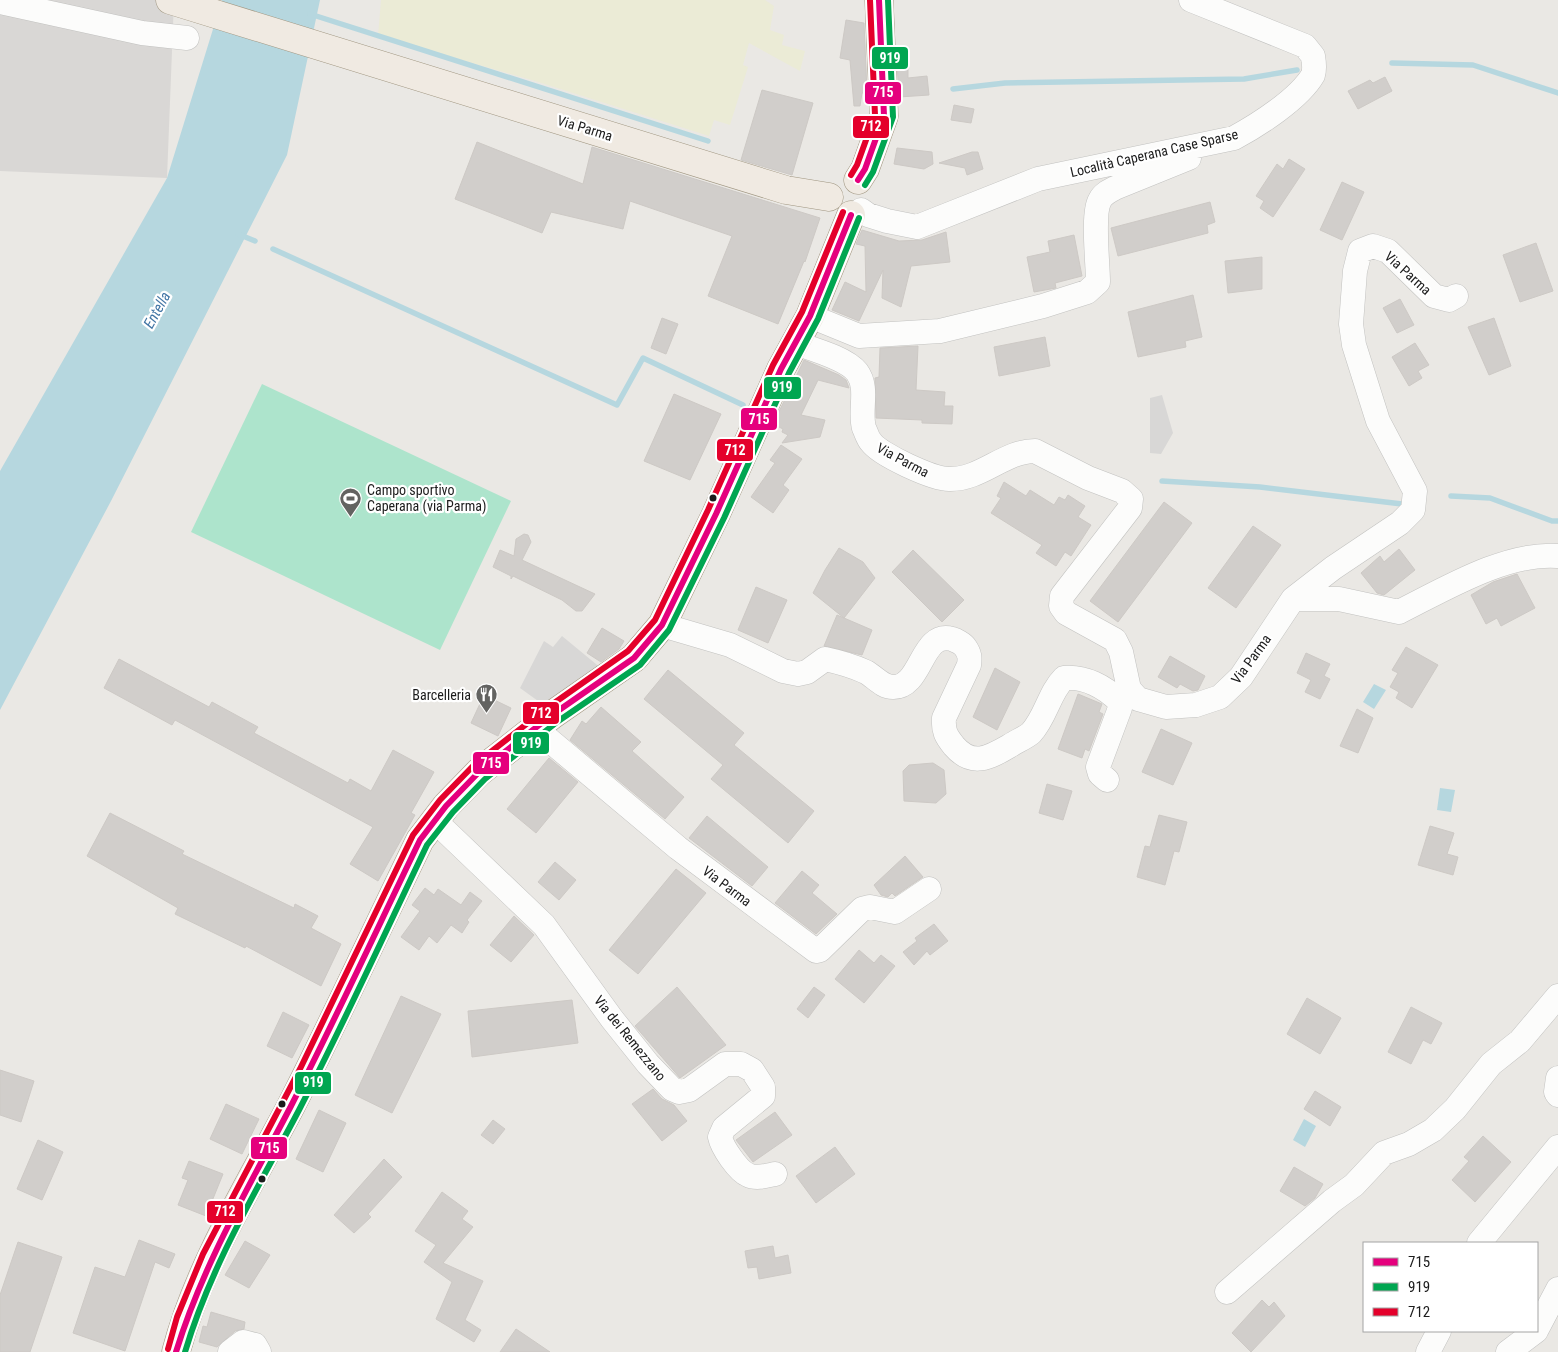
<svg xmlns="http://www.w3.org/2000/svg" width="1558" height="1352" font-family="'Roboto Condensed',sans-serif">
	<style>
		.residential { fill: #d9d7d5 }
		.farmland { fill: #ebebd6 }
		.pitch { fill: #ade4cc }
		.parking { fill: #d8d7d6 }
		.water { fill: #b6d7df }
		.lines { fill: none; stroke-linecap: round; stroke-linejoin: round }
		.stream { stroke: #b6d7df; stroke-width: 5.5 }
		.building { fill: #d1cecb; stroke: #cdc9c5 }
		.minor-casing { stroke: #c2c2c0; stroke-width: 25 }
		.major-casing { stroke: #a09681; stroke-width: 29 }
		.minor { stroke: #fcfcfb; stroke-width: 24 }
		.major { stroke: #f0eae2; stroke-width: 28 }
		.bus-1-casing { stroke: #fff; stroke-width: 10 }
		.bus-2-casing { stroke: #fff; stroke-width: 10 }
		.bus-3-casing { stroke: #fff; stroke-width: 10 }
		.bus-1 { stroke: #e5007d; stroke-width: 6 }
		.bus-2 { stroke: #00a651; stroke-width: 6 }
		.bus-3 { stroke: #e4002b; stroke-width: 6 }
		.bus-dot { fill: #1b1b1b; stroke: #fff; stroke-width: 2 }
		.labels { text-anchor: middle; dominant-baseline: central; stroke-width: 4.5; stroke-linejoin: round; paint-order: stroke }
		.street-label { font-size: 14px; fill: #1b1b1b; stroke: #fff }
		.poi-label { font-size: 14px; fill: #1b1b1b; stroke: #fff; text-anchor: start }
		.water-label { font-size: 15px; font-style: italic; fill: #4376a5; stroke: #fff }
		.line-badge { stroke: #fff; stroke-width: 2 }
		.badge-label { font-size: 14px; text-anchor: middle; font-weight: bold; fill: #fff }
	</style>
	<rect width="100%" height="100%" fill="#eae8e4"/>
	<path class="residential" d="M 0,0 L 174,0 L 167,178 L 0,171 Z"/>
	<path class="farmland" d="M 381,0 L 765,0 L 774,6 L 770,30 L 784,35 L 782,45 L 805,51 L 800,71 L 749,43 L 743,65 L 748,67 L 730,125 L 714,120 L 709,136 L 535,81 L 378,36 Z"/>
	<path class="pitch" d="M 262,384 L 511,501 L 440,650 L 191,532 Z"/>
	<path class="parking" d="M 1162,395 L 1173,433 L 1161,454 L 1150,453 L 1150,398 Z
		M 562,636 L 602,669 L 545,706 L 520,688 L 544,641 L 553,647 Z"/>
	<path class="water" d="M 222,0 L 320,0 L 287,155 L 111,501 L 0,710 L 0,471 L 167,178 Z
		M 1374,684 L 1386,690 L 1374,709 L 1363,702 Z
		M 1440,788 L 1455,790 L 1451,812 L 1437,810 Z
		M 1304,1119 L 1316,1126 L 1305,1147 L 1293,1140 Z"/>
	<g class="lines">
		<path class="stream" d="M 310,14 L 708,141
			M 1392,63 L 1473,65 L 1558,93
			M 953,89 L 1005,83 L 1244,79 L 1297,70
			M 238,234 L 255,241
			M 273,249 L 617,405 L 643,358 L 743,405
			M 1162,481 L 1260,487 L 1402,504
			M 1451,496 L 1490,498 L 1552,521 L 1558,521"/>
	</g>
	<path class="building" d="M 846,20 L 864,23 L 867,92 L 862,93 L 860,106 L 854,106 L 850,60 L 840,58 Z
		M 908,63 L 908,78 L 927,76 L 929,95 L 899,97 L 897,64 Z
		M 1385,77 L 1392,91 L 1358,109 L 1348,91 L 1370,80 L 1373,83 Z
		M 762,90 L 813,103 L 792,175 L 741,160 Z
		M 954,105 L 974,109 L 971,123 L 951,120 Z
		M 477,142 L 583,184 L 592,147 L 820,218 L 805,262 L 804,261 L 778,324 L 708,296 L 732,236 L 630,201 L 623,229 L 551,212 L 542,233 L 455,199 Z
		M 897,148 L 932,152 L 933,164 L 924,169 L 894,164 Z
		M 972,152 L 978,152 L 983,169 L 967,175 L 965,168 L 939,163 Z
		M 1289,159 L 1305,169 L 1273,217 L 1260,208 L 1264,201 L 1256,196 L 1277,164 L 1283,169 Z
		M 1342,182 L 1364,192 L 1342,240 L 1320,230 Z
		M 1210,202 L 1215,222 L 1207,225 L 1208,233 L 1118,256 L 1111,228 Z
		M 862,230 L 899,241 L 922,240 L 946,232 L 950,262 L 911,266 L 901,307 L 882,298 L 883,270 L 859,321 L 832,310 L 845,282 L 866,292 L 865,246 L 856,244 Z
		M 1074,235 L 1082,276 L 1055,283 L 1056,288 L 1034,292 L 1027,257 L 1050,252 L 1048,241 Z
		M 1536,243 L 1553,291 L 1520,302 L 1503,255 Z
		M 1262,257 L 1262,289 L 1228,293 L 1225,261 Z
		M 1193,295 L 1202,337 L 1185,341 L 1186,347 L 1138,357 L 1128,312 Z
		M 1400,299 L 1414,325 L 1397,333 L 1383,308 Z
		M 662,318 L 678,324 L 666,354 L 651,348 Z
		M 1494,318 L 1511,366 L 1489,375 L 1468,327 Z
		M 1045,337 L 1050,366 L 999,376 L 994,347 Z
		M 1415,343 L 1429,365 L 1418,371 L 1422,378 L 1409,386 L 1392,357 Z
		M 918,346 L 916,390 L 945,392 L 944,406 L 953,406 L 952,424 L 922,423 L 922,420 L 876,418 L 875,378 L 879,377 L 880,348 Z
		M 804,360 L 839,375 L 846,380 L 849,388 L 818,380 L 801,415 L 825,420 L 820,437 L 782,443 L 788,435 L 782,432 L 783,429 L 773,424 Z
		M 674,394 L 721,414 L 690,480 L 644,461 Z
		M 781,445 L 802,459 L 783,485 L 789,490 L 773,513 L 751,497 L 775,463 L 770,460 Z
		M 1004,482 L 1026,496 L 1030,490 L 1054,505 L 1059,497 L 1065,500 L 1068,495 L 1085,506 L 1078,517 L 1091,525 L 1071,556 L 1065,552 L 1056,566 L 1036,553 L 1042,545 L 991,513 L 1001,498 L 997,496 Z
		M 1164,502 L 1192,523 L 1118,622 L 1090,601 Z
		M 1253,526 L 1281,545 L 1236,608 L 1208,588 Z
		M 524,534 L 528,535 L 531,542 L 522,560 L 595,594 L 582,611 L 576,611 L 562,600 L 513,576 L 511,579 L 511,576 L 493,567 L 500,550 L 514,556 L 516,539 Z
		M 839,548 L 863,562 L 875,578 L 844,618 L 813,593 L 825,570 Z
		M 1399,549 L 1415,570 L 1384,595 L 1377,593 L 1361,573 L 1380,556 L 1384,562 Z
		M 913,550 L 964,600 L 942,622 L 892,572 Z
		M 1517,574 L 1535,608 L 1501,626 L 1497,618 L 1486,624 L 1471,595 L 1493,582 Z
		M 756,587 L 787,600 L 768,643 L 738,630 Z
		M 837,615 L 872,630 L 862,655 L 824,646 Z
		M 602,628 L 624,641 L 619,649 L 601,662 L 587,653 Z
		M 1406,647 L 1438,665 L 1412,708 L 1396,698 L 1399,692 L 1390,687 L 1398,673 L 1392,670 Z
		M 1306,653 L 1330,664 L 1324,676 L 1330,679 L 1320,699 L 1305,692 L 1311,680 L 1297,673 Z
		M 1170,656 L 1205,676 L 1198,690 L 1193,691 L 1180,684 L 1177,688 L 1158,677 Z
		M 119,659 L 209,707 L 212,702 L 258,727 L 254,733 L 348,783 L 350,779 L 371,791 L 393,750 L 434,772 L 411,813 L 415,815 L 378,881 L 350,864 L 373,827 L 175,720 L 172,725 L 104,688 Z
		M 995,668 L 1020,682 L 997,730 L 973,717 Z
		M 668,670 L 744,733 L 734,745 L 814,811 L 788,843 L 711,779 L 723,765 L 644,699 Z
		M 1078,694 L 1102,704 L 1099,712 L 1103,714 L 1089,751 L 1085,749 L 1082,758 L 1058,749 Z
		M 484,695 L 511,708 L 498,736 L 471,723 Z
		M 601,707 L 641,742 L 632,751 L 684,797 L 665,819 L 570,740 L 582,721 L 586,724 Z
		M 1357,709 L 1373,718 L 1358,753 L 1340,746 Z
		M 1161,729 L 1192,743 L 1173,785 L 1142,772 Z
		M 549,758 L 578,782 L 536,833 L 507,809 Z
		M 933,763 L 944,770 L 946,794 L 936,803 L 904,801 L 903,771 L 909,765 Z
		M 1047,784 L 1072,791 L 1063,820 L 1039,813 Z
		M 110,813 L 184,851 L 182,854 L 294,908 L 295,904 L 318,916 L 311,928 L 341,944 L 321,986 L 246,946 L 245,948 L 175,914 L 178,908 L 87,856 Z
		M 1159,815 L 1187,822 L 1179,852 L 1174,851 L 1165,885 L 1137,877 L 1145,846 L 1150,847 Z
		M 707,816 L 768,867 L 752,886 L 689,838 Z
		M 1430,826 L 1454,833 L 1447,854 L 1458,857 L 1453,875 L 1418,865 Z
		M 905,856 L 923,877 L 895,896 L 892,893 L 888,897 L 881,895 L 874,885 Z
		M 555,862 L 576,880 L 559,900 L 538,882 Z
		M 676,869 L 706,893 L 638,974 L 609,950 Z
		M 802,871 L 819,885 L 812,893 L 837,914 L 816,934 L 775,903 Z
		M 425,888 L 434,895 L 438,889 L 461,905 L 470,892 L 482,901 L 467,920 L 469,922 L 462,933 L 451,925 L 437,943 L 429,936 L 419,950 L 401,937 L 420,911 L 412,905 Z
		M 514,916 L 534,935 L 511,962 L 490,945 Z
		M 934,924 L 948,941 L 930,955 L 927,951 L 914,965 L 903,952 L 917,941 L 915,938 Z
		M 859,950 L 874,963 L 881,955 L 895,966 L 864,1003 L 835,979 Z
		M 677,987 L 726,1045 L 680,1078 L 635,1026 Z
		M 814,987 L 825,995 L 808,1018 L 797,1009 Z
		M 401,996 L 441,1014 L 392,1113 L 355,1095 Z
		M 1307,998 L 1341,1018 L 1320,1054 L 1287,1034 Z
		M 572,1000 L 578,1043 L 472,1057 L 468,1011 Z
		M 1411,1007 L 1442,1023 L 1431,1044 L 1423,1040 L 1411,1064 L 1388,1052 Z
		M 283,1012 L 309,1025 L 292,1058 L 267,1046 Z
		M 0,1070 L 34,1081 L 21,1122 L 0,1115 Z
		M 653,1089 L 662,1099 L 674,1105 L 687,1121 L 662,1141 L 632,1104 Z
		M 1315,1091 L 1341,1107 L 1330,1126 L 1304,1109 Z
		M 226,1104 L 259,1119 L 242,1154 L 210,1139 Z
		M 319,1110 L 346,1123 L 323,1172 L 296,1159 Z
		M 775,1112 L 792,1135 L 753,1162 L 736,1140 Z
		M 493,1120 L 505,1129 L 493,1144 L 481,1135 Z
		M 1483,1136 L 1511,1162 L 1475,1202 L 1452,1180 L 1469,1161 L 1464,1157 Z
		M 38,1140 L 63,1152 L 42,1200 L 17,1189 Z
		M 835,1147 L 855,1174 L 816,1203 L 796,1176 Z
		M 384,1159 L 402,1177 L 368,1214 L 371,1217 L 354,1233 L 334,1215 Z
		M 189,1161 L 223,1174 L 206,1216 L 178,1205 L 188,1180 L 182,1178 Z
		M 1294,1167 L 1323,1184 L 1315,1198 L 1305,1206 L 1280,1191 Z
		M 442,1192 L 468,1211 L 462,1219 L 473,1227 L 443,1263 L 483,1281 L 465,1320 L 481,1330 L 474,1342 L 436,1319 L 452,1282 L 424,1262 L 436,1245 L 415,1231 Z
		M 139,1240 L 175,1254 L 169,1268 L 155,1262 L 125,1351 L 73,1333 L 95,1267 L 125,1277 Z
		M 245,1241 L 270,1255 L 249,1288 L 225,1275 Z
		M 18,1242 L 62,1257 L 30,1352 L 0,1352 L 0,1295 Z
		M 773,1246 L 775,1258 L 788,1255 L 791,1273 L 759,1279 L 757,1267 L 748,1268 L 745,1251 Z
		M 1262,1300 L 1269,1307 L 1274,1302 L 1285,1316 L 1251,1352 L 1232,1333 Z
		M 211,1312 L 245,1322 L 244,1329 L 235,1331 L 217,1347 L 199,1342 L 203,1326 L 207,1327 Z
		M 516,1329 L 522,1333 L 550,1352 L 500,1352 Z"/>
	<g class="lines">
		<defs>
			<path id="minor" d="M 0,2 L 142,33 L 187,38
				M 861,210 L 868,215 L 887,221 L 917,227 L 1038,179 L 1234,138 C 1258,125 1299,99 1313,75 C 1315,69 1314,62 1313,56 L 1305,46 L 1191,0
				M 810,316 L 859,336 L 940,331 L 1043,306 L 1087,292 L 1098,282 C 1098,264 1092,213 1100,200 C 1103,194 1109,191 1115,188 L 1189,158
				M 795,343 C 812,349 846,358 857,372 C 869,388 859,410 864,428 C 866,432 868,439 871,442 C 880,455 933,479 949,479 C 981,480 1004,451 1035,451 L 1088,478 L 1122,491 L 1131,499 L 1130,508 L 1062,596 L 1061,606 L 1066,613 L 1115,640 L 1121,652 L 1129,689 L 1138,699 L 1166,707 L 1196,705 L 1220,697 L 1241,677 L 1293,599 L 1333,568 L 1400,523 L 1413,510 L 1415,491 L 1378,421 L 1354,345 L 1351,324 L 1355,271 L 1360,251 L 1373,246 L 1388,251 L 1434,296 L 1449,300 L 1456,296
				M 1293,599 L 1339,599 L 1399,612 C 1445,589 1506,552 1558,556
				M 662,625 L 730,645 L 783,671 L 798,674 L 807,672 L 825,659 C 839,662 853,666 866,672 C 875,677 882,687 893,687 C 922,688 921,630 952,639 C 956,640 963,644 965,647 C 970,654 970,658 969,665 L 944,718 C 943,731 946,736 954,746 C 973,768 990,757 1011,745 C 1017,741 1025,738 1031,733 C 1046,717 1049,693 1064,678 C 1085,676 1105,687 1119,701 L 1120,708 L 1098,767 L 1100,774 L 1107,780
				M 536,729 L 678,848 L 816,951 L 820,950 L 862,909 L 870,907 L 895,912 L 929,889
				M 434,820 L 544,925 L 612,1019 L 648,1064 L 672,1089 L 679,1092 L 689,1090 L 725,1064 L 741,1064 L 752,1070 L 763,1087 L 763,1096 L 724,1128 L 720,1137 C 722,1147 738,1171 748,1175 C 756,1179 766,1176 775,1174
				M 1558,1078 L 1556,1092 L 1558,1095
				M 1479,1243 L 1558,1147
				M 1227,1292 L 1332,1201 L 1354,1185 L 1384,1153 L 1409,1144 L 1433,1130 L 1455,1109 L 1491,1064 L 1520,1041 L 1558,996
				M 1537,1329 L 1558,1289
				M 230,1352 L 243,1342 L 255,1345 L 259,1352
				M 1428,1352 L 1439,1331
				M 1508,1352 L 1536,1331"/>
			<path id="major" d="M 170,0 L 786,190 L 829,197
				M 858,180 L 865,169 L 884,116 L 879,0
				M 176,1352 C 198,1267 250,1184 291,1106 C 336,1018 377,928 420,840 L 446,806 L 479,772 L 552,715 L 634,658 L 662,625 L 716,514 L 781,369 L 810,316 L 851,215"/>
		</defs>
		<use href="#minor" class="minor-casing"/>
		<use href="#major" class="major-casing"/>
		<use href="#minor" class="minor"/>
		<use href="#major" class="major"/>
		<defs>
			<path id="bus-1" d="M 858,180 L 865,169 L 884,116 L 879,0
				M 176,1352 C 203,1264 249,1187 291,1106 C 336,1018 377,929 420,840 L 446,806 L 479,772 L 552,715 L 634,658 L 662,625 L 716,514 L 781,369 L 810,316 L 851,215"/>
			<path id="bus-2" d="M 865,185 L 873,172 L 893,117 L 888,0
				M 185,1352 C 211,1265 257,1190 299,1110 C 344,1023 385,933 427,845 L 453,812 L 485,779 L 557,722 L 640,665 L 669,630 L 724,518 L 789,373 L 818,319 L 859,218"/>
			<path id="bus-3" d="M 851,175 L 857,165 L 875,115 L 870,0
				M 168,1349 L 177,1317 L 203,1254 L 300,1069 L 413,835 L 440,800 L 474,765 L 547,708 L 628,651 L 655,620 L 708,510 L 773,365 L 802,312 L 843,212"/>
		</defs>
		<use href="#bus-1" class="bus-1-casing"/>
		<use href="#bus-2" class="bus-2-casing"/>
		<use href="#bus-3" class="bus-3-casing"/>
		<use href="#bus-1" class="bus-1"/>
		<use href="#bus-2" class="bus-2"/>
		<use href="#bus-3" class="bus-3"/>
	</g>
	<defs>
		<symbol id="stadium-pin" viewBox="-11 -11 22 30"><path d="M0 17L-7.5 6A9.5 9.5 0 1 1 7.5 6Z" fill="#636361" stroke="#fff"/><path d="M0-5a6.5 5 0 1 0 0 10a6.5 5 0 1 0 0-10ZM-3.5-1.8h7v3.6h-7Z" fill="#fff"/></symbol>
		<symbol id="restaurant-pin" viewBox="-11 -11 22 30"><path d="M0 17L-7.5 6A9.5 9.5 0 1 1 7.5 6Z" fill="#636361" stroke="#fff"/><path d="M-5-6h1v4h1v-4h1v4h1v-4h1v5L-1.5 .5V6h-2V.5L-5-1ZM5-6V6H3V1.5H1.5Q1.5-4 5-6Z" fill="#fff"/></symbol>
	</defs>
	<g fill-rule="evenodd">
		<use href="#stadium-pin" x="338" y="486" width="25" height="34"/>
		<use href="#restaurant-pin" x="474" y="682" width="25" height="34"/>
	</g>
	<g class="bus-dot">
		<circle cx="713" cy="498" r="4.5"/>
		<circle cx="282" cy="1104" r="4.5"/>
		<circle cx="262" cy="1179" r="4.5"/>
	</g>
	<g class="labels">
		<g class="street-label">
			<text transform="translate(585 128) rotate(17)">Via Parma</text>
			<text transform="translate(1154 153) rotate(-13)">Località Caperana Case Sparse</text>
			<text transform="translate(1408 273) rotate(42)">Via Parma</text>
			<text transform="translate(903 460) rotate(28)">Via Parma</text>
			<text transform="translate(1251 659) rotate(-54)">Via Parma</text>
			<text transform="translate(727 886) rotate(37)">Via Parma</text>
			<text transform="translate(630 1038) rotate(51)">Via dei Remezzano</text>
		</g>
		<g class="poi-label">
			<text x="367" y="490">Campo sportivo<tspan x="367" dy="16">Caperana (via Parma)</tspan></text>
			<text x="471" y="695" text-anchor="end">Barcelleria</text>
		</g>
		<g class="water-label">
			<text transform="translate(157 310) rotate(-61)">Entella</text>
		</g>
	</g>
	<g class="line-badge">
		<rect x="871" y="46" width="38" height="24" rx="5" fill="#00a651"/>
		<rect x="864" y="81" width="38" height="24" rx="5" fill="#e5007d"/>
		<rect x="852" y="115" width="38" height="24" rx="5" fill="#e4002b"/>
		<rect x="763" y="376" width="39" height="24" rx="5" fill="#00a651"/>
		<rect x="740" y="407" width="38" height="24" rx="5" fill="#e5007d"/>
		<rect x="716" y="438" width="38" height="24" rx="5" fill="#e4002b"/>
		<rect x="522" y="701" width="38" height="24" rx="5" fill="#e4002b"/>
		<rect x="512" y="731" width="38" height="24" rx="5" fill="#00a651"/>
		<rect x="472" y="751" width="38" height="24" rx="5" fill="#e5007d"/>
		<rect x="294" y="1071" width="38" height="24" rx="5" fill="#00a651"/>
		<rect x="250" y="1136" width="38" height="24" rx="5" fill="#e5007d"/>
		<rect x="206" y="1200" width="38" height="24" rx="5" fill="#e4002b"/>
	</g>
	<g class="badge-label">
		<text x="890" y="63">919</text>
		<text x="883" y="97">715</text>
		<text x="871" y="131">712</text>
		<text x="782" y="392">919</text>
		<text x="759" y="424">715</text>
		<text x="735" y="455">712</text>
		<text x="541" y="718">712</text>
		<text x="531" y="748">919</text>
		<text x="491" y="768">715</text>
		<text x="313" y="1087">919</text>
		<text x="269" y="1153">715</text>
		<text x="225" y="1216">712</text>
	</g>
	<rect x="1363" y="1242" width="175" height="90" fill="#ffffff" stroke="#a4a4a4"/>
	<rect x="1373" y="1258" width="25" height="8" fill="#e5007d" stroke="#a4a4a4"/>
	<text x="1408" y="1267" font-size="15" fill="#1b1b1b">715</text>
	<rect x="1373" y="1283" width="25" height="8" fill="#00a651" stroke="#a4a4a4"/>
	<text x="1408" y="1292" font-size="15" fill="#1b1b1b">919</text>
	<rect x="1373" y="1308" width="25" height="8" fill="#e4002b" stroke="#a4a4a4"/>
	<text x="1408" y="1317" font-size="15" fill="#1b1b1b">712</text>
</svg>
